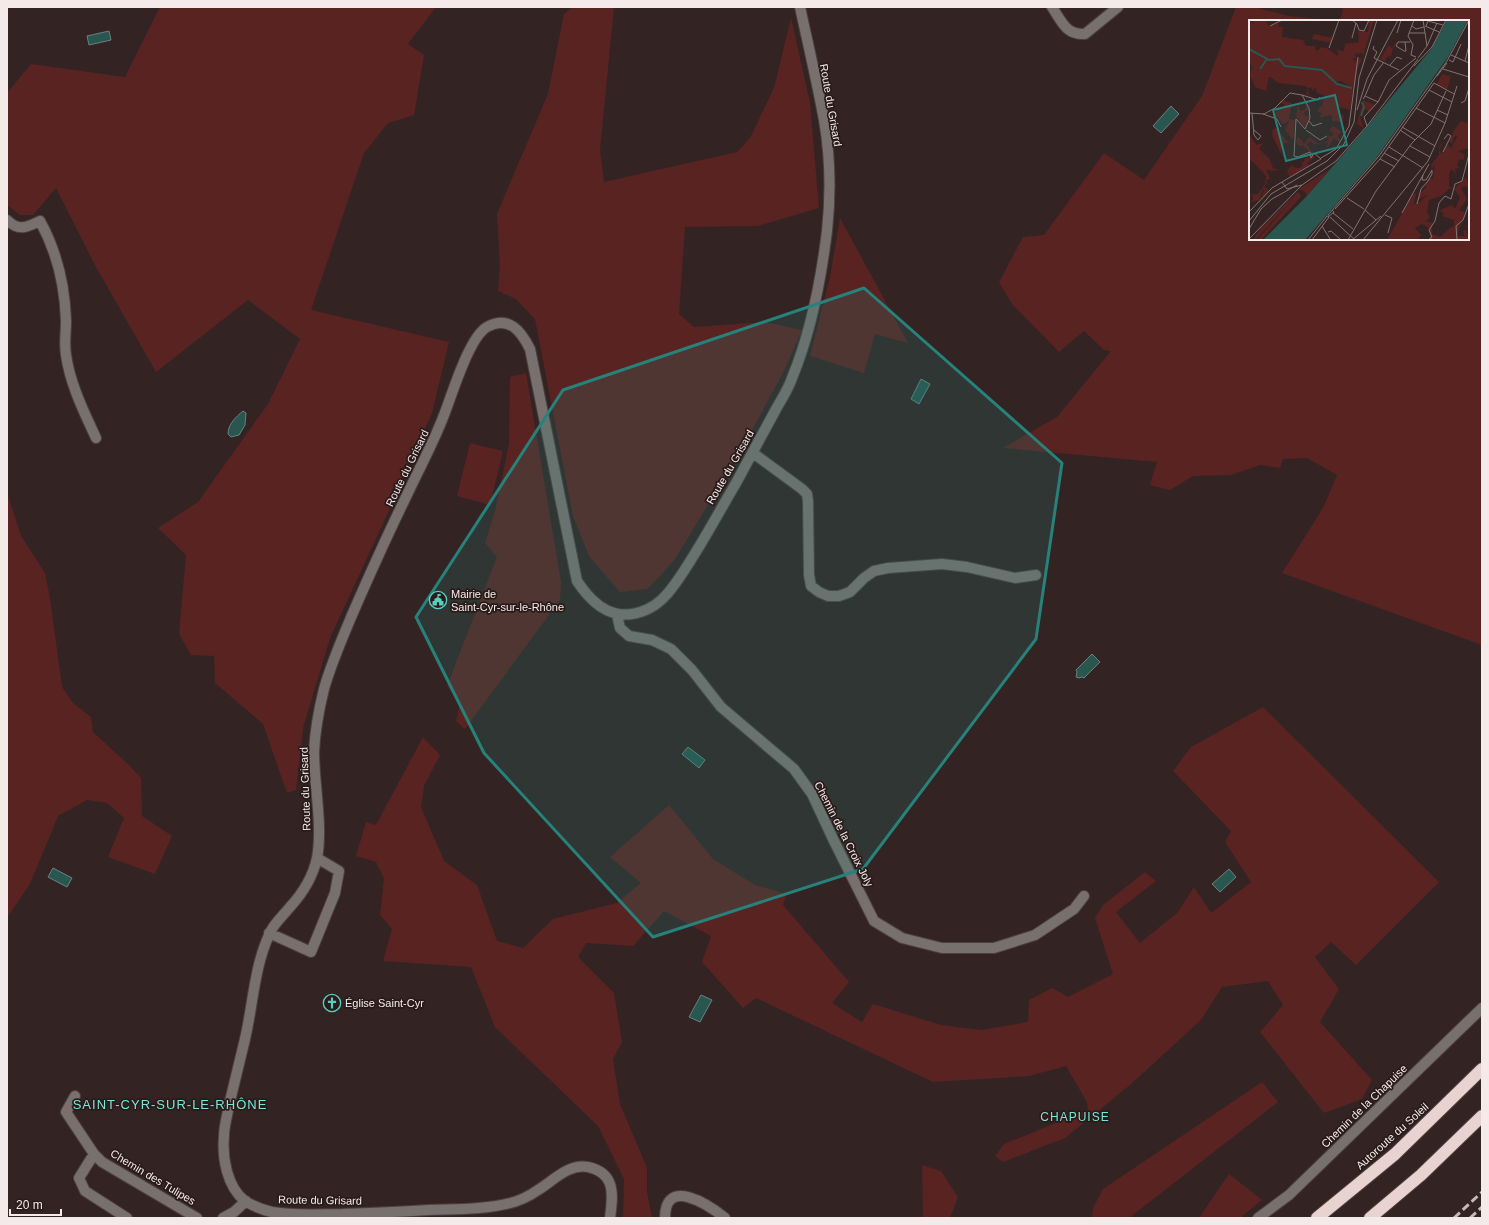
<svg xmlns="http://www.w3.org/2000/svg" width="1489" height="1225" font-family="Arial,sans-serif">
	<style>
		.green { fill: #592321 }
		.water { fill: #2a5650; stroke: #67827e }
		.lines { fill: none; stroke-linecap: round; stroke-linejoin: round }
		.minor-casing { stroke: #4e403f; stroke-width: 12 }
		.highway-casing { stroke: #4e403f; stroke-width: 14 }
		.minor { stroke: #78706f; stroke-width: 10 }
		.highway { stroke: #e8d3d1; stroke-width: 12 }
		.rail { stroke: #c5bab9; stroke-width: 3; stroke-dasharray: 8 4; stroke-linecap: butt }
		.marked { fill: #26827a; fill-opacity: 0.2; stroke: #26827a; stroke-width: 3; stroke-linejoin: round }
		.labels { text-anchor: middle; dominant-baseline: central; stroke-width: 3.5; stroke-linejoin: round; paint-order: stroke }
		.street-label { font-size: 11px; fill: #f4eae9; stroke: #291b1a }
		.poi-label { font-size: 11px; fill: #f4eae9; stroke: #291b1a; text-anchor: start }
		.neighbourhood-label { font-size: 12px; letter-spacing: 1px; fill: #7de5d7; stroke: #291b1a }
		.quarter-label { font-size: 13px; letter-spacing: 1px; fill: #7de5d7; stroke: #291b1a }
		.inset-river { fill: none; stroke: #2a5650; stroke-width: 2 }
		.inset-road { fill: none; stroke: #807372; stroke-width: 1 }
		.view { fill: #26827a; fill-opacity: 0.15; stroke: #26827a; stroke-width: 2 }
		.inset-edge { fill: none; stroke: #f4eae9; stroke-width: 2 }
	</style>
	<rect width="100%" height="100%" fill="#332423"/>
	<path class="green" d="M 160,7 L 436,7 L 408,44 L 424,55 L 414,115 L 388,123 L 364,153 L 311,310 L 449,342 L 432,413 L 394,500 L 330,638 L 303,728 L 296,790 L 287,793 L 263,724 L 215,683 L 214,656 L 191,655 L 179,634 L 186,555 L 158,528 L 198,502 L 268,404 L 300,339 L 248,300 L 156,372 L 96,267 L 56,188 L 33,215 L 20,215 L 7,205 L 7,93 L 31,64 L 125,77 Z
		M 573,7 L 614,7 L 600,150 L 604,182 L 737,152 L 750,138 L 774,88 L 791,18 L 810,103 L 819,208 L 758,226 L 685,227 L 679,314 L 694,327 L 765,322 L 802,330 L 784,371 L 739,454 L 675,559 L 648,589 L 620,592 L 589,556 L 573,516 L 535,319 L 516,299 L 498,291 L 500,266 L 497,214 L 548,94 L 564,14 Z
		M 1236,7 L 1254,7 L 1289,16 L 1336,21 L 1250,21 L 1250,239 L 1468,239 L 1468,21 L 1340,21 L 1343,10 L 1341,7 L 1482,7 L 1482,645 L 1282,573 L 1323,508 L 1337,475 L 1307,458 L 1283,459 L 1280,468 L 1260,465 L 1231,475 L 1193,476 L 1170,490 L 1150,485 L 1157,462 L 1003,448 L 1057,417 L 1111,351 L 1104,350 L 1084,331 L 1059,352 L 1012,304 L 999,282 L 1023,237 L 1044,235 L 1104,153 L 1144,180 L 1202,96 Z
		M 840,218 L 908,343 L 875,334 L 864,373 L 810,356 L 830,277 Z
		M 526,373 L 561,582 L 560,600 L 465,729 L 456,721 L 460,704 L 447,686 L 497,557 L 485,543 L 495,511 L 509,444 L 510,377 Z
		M 470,443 L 503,451 L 490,505 L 457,496 Z
		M 7,492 L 21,536 L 45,573 L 50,598 L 62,687 L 73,703 L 91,717 L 93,732 L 129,765 L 141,778 L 142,816 L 172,836 L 155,874 L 108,857 L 124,818 L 107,803 L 87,800 L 58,816 L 30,884 L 7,918 Z
		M 1263,707 L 1439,882 L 1356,965 L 1331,942 L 1315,957 L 1339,989 L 1320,1022 L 1372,1080 L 1362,1099 L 1324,1113 L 1260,1032 L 1283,1005 L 1268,981 L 1222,987 L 1201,1020 L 1130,1085 L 1065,1138 L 1003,1162 L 995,1156 L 1004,1144 L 1088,1110 L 1087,1102 L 1066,1066 L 1029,1076 L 933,1082 L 756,998 L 743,1008 L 702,962 L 711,936 L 664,911 L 633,946 L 586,943 L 578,957 L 614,993 L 622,1042 L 613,1059 L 620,1104 L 647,1168 L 647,1192 L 652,1218 L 623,1218 L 624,1179 L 598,1126 L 495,1027 L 471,967 L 383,961 L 392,929 L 380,915 L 384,878 L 376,862 L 356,856 L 366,822 L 376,825 L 423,737 L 440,755 L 424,786 L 421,807 L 444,861 L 477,885 L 497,941 L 523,948 L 553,919 L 617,903 L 641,883 L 610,857 L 669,805 L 713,859 L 755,885 L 787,894 L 783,905 L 849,982 L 832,1003 L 862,1022 L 873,1004 L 941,1025 L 982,1030 L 1028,1022 L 1029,1000 L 1052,988 L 1068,997 L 1113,974 L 1095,918 L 1103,905 L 1145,872 L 1156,881 L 1116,912 L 1140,943 L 1178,912 L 1194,887 L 1211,913 L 1251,882 L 1225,842 L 1231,831 L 1173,771 L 1191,747 Z
		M 1262,1082 L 1278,1102 L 1129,1218 L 1092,1218 L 1093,1208 L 1103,1189 Z
		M 922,1165 L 941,1171 L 958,1197 L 950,1218 L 923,1218 Z
		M 1229,1174 L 1262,1200 L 1240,1218 L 1199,1218 Z"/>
	<path class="water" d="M 109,31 L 111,40 L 89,45 L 87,36 Z
		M 1171,106 L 1179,114 L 1161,133 L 1153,126 Z
		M 921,379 L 930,384 L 919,404 L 911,399 Z
		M 243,411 L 246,413 L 245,425 L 239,435 L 231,437 L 228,434 C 228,424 236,417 243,411 Z
		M 1092,654 L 1100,662 L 1084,678 L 1082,677 L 1079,678 L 1076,677 L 1077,672 L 1076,670 Z
		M 688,747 L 705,760 L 699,768 L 682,754 Z
		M 53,868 L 72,878 L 67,887 L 48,877 Z
		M 1229,869 L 1236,877 L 1220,892 L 1212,884 Z
		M 701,995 L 712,1000 L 700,1022 L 689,1017 Z"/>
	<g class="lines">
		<defs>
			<path id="minor" d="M 1052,7 C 1062,22 1066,35 1085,34 L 1118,7
				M 7,220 C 19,232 27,227 40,221 C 57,252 65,286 66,321 C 66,332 64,344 66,355 C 70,384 84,412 96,438
				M 753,453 L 802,489 L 807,494 L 808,501 L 809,575 L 811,586 L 819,592 L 828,596 L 839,596 L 850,592 L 864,578 L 874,571 L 888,568 L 942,564 L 967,567 L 1015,578 L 1036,575
				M 617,615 L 620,628 L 629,636 L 652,640 L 671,649 L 692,670 L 721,707 L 794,769 L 812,794 L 833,839 L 874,921 L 902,938 L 942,948 L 994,948 L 1035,935 L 1074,909 L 1084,896
				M 269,933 L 311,952 L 335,893 L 339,871 L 317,858
				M 75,1096 L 66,1112 L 94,1154 L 102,1162 L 197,1218
				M 94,1154 L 79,1178 L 85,1191 L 127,1218
				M 223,1218 L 234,1212 L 246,1201
				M 610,1218 C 613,1195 616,1173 588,1167 C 569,1163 553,1181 538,1190 C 528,1197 517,1202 506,1204 C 481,1210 453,1209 428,1210 C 399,1212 371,1213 343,1214 C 319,1214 295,1216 272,1212 C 263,1210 253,1206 245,1201 C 227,1187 222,1158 224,1136 C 224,1125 228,1113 230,1101 C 235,1081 240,1060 245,1039 C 253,1005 254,968 269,935 C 273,924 282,917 290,907 C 302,894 313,876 317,858 C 323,826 314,784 314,752 C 315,731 319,709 324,689 C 331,664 342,639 352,615 C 369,576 386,538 405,499 C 418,471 433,444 444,415 C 452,395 469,337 487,327 C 509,315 521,331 530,349 L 577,581 C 594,607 616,624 648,609 C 659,604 668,594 675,584 C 698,552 716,517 736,483 C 749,459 762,435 775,411 C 781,400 788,390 792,378 C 811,332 821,280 827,231 C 831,194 830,155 824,120 C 817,82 808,44 800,7
				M 665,1218 C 665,1176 709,1205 725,1218
				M 1258,1218 L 1289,1195 L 1482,1008"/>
			<path id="highway" d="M 1317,1218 L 1395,1154 L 1482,1069
				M 1370,1218 L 1421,1175 L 1482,1116"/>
		</defs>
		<use href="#minor" class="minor-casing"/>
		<use href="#highway" class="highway-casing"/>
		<use href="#minor" class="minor"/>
		<use href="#highway" class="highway"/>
		<path class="rail" d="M 1454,1218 L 1482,1192
			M 1470,1218 L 1482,1207"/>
	</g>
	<path class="marked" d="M 864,288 L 1062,463 L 1036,639 L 863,869 L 653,937 L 484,753 L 416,617 L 563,390 Z"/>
	<defs>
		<symbol id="civic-ring" viewBox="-11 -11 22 22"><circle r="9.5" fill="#291b1a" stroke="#58cebf" stroke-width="1.5"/><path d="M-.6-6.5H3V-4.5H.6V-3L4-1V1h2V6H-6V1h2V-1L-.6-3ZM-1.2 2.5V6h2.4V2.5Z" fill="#58cebf"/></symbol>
		<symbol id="church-ring" viewBox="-11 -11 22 22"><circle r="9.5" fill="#291b1a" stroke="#58cebf" stroke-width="1.5"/><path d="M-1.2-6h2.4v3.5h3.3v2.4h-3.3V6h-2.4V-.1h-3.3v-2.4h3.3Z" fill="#58cebf"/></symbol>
	</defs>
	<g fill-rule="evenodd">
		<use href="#civic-ring" x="428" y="590" width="20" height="20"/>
		<use href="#church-ring" x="322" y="993" width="20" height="20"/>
	</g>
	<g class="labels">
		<g class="street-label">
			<text transform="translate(831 105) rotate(80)">Route du Grisard</text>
			<text transform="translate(730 467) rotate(-60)">Route du Grisard</text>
			<text transform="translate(407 468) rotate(-64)">Route du Grisard</text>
			<text transform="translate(305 789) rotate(-92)">Route du Grisard</text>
			<text transform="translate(844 834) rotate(63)">Chemin de la Croix Joly</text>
			<text transform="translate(1364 1106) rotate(-44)">Chemin de la Chapuise</text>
			<text transform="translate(1392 1136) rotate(-42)">Autoroute du Soleil</text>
			<text transform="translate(153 1177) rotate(31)">Chemin des Tulipes</text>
			<text transform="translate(320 1200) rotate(1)">Route du Grisard</text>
		</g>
		<g class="poi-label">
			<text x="451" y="594">Mairie de<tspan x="451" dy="13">Saint-Cyr-sur-le-Rhône</tspan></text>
			<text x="345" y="1003">Église Saint-Cyr</text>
		</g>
		<g class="neighbourhood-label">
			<text x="1075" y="1117">CHAPUISE</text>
		</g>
		<g class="quarter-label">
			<text x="170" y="1104">SAINT-CYR-SUR-LE-RHÔNE</text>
		</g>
	</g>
	<g transform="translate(1249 20)">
		<rect width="220" height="220" fill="#332423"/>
		<path d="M 3,0 L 17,0 L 20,6 L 30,3 L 30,7 L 34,7 L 33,17 L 54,20 L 57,26 L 66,26 L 67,31 L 73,27 L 80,29 L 88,36 L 90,34 L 87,30 L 95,31 L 96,24 L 110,22 L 109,11 L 119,12 L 120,0 L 125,0 L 114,36 L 113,33 L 106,34 L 107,38 L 103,39 L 106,40 L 105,43 L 109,39 L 113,39 L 109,47 L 104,68 L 92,61 L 87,62 L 104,69 L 101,90 L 90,87 L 91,94 L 95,95 L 94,102 L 83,101 L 83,95 L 70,98 L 73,93 L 69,92 L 69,89 L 73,85 L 75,77 L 80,77 L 68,73 L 66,67 L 64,71 L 62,67 L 59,69 L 60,76 L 57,74 L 59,68 L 56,66 L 29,63 L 22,57 L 20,57 L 17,71 L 6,67 L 1,56 L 3,45 L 0,45 L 0,1 L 6,4 ZM 65,14 L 83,18 L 82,23 L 63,19 ZM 145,17 L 140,25 L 143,28 L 147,22 L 149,22 L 144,28 L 142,36 L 138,37 L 136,42 L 131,39 ZM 193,54 L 202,56 L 198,70 L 188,64 ZM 32,80 L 43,83 L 40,99 L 46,100 L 44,120 L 36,110 L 40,101 L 34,104 L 28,97 L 23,97 L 31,87 L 35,87 L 35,84 L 30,83 ZM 114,80 L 126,85 L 120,92 L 116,89 L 111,97 L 115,108 L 108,104 ZM 49,83 L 51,91 L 56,89 L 57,83 L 60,90 L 55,92 L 56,96 L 61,95 L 56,108 L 47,97 ZM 220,100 L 220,128 L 209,131 L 216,135 L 214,140 L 210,139 L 208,146 L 211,148 L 206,149 L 207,155 L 203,149 L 200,153 L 200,166 L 204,169 L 200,169 L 192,176 L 180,180 L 178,192 L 181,198 L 176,201 L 183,203 L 183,214 L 191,217 L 202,207 L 205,207 L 205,200 L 193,196 L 195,194 L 191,190 L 203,185 L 206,189 L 211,177 L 205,169 L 217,157 L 220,166 L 220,172 L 219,166 L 212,168 L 218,179 L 210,190 L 216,192 L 209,212 L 209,216 L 216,216 L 214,211 L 217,210 L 220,220 L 179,220 L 181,219 L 180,208 L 173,204 L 166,208 L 172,215 L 168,220 L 138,220 L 164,174 L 167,174 L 164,186 L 168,182 L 170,183 L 179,174 L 169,180 L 171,173 L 178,167 L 176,165 L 180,158 L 184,159 L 186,144 L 183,149 L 182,145 L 190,135 L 190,127 L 195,121 L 190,130 L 193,134 L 198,124 L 202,128 L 209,115 L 205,117 L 203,124 L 200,122 L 205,110 L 212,101 L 218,103 ZM 84,106 L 93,112 L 88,116 L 92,121 L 90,122 L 85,118 L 80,126 L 77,128 L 79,123 L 65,124 L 61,121 L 58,124 L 63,132 L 63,137 L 60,131 L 53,125 L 50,126 L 47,122 L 49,116 L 55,124 L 60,117 L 69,123 L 75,123 L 80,119 L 79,117 L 80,114 L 81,117 L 85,114 L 80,110 ZM 27,108 L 40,123 L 35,123 L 32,130 L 34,138 L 23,115 L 24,109 ZM 0,115 L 8,125 L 14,123 L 10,129 L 20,138 L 24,148 L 30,150 L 23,151 L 17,149 L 21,159 L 17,160 L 18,163 L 15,167 L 20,170 L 11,179 L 16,170 L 14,169 L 10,180 L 0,183 L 4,180 L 4,176 L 0,175 L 9,174 L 16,164 L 17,156 L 0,138 ZM 66,136 L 65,138 L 58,143 L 60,145 L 45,155 L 40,150 L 44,155 L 41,157 L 38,151 L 43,145 L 44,147 L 51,148 L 54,144 L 51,142 L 55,142 L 56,138 ZM 81,149 L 58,176 L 55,171 L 50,169 ZM 49,172 L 52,176 L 49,180 L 12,220 L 8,220 L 49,174 L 8,218 L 4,220 L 12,208 Z" fill="#592321"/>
		<path d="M 198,0 L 219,0 L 199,37 L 128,137 L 56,220 L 14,220 L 58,176 L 117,108 L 183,28 Z" fill="#2a5650"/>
		<path class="inset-river" d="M 0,29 L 20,40 L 30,39 L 36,46 L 73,50 L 88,64 L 103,68M 11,49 L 18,39M 112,96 L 115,87 L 113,82"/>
		<path class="inset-road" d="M 103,0 L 108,4 L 110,10 L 115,11 L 120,0M 165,0 L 159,16 L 164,25 L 162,35 L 167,37M 21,6 L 33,0M 163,6 L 167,9 L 175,7M 176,6 L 190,12M 177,6 L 179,1 L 194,5M 148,13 L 152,0M 160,13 L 176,13M 103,18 L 107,3M 156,22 L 157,31 L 155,31 L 147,26 L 149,22 L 161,22M 125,26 L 124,29 L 128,32 L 125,38 L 150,50M 178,26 L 188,3M 80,28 L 90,0M 202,35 L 220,43M 169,38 L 178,26 L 174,0M 200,40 L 204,42 L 212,24M 216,41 L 220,25M 141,45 L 148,37 L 153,39M 165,46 L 183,27 L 197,0M 194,49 L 220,57M 188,56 L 198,43M 185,63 L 205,74M 180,70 L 203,82M 53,75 L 69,80 L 71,77M 116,76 L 125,55 L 135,42M 114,79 L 116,76 L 129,82M 212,83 L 216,81 L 220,68M 167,88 L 196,103M 108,90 L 118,59 L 149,0M 188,90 L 199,95M 0,93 L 15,94 L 26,88 L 41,73 L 53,75 L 60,88 L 61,98 L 56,109 L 47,99 L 45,136 L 49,137 L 61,132 L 62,138 L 65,133 L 72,139 L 33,162 L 38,169 L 53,165M 3,93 L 5,115 L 9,120 L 12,116 L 5,110M 14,94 L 28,99 L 32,107M 60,101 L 64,106 L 73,103M 118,106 L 115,97 L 129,82 L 140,60 L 167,38M 153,107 L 186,126M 57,110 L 71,120 L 78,116M 151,110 L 166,120M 161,126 L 181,137M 140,127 L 174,148M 194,132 L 202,116 L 199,114 L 195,119M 135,133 L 150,141M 72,138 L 87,129 L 100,106 L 109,37M 131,139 L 146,147M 98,178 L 115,189M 168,184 L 172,169 L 179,161 L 183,154 L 183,150 L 177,160 L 173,160 L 174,155M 86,189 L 131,139 L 185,63M 83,190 L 85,192 L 79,197 L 79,195 L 130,136 L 198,41 L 220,0M 116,190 L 127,200M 0,192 L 23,168 L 33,162M 84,193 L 104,209M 153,193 L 180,144M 136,195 L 143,198 L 139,213M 81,197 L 106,220M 0,201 L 22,174 L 78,141 L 95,124 L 105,102 L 110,58 L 128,0M 73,206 L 81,219M 0,209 L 12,189 L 23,179 L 48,165M 79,212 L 82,211 L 92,220M 0,219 L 53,165 L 87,141 L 118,106 L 169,39M 59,220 L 78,196M 63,220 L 80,197M 99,220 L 127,171 L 163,123 L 182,104 L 197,71M 103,220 L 132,196M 114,220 L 179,141 L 196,103 L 208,66M 179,220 L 183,217 L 180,210 L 186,201 L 190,183 L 196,176 L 202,179 L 206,164 L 213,161 L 220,134M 208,220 L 207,206 L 214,200 L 220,184"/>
		<path class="view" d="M 86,75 L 98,125 L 37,141 L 24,90 Z"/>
		<rect width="220" height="220" class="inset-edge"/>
	</g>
	<rect width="1489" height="1225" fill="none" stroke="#f4eae9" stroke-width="16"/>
	<path d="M10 1209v6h51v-6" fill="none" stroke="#f4eae9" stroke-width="2"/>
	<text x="16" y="1209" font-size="12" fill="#f4eae9" stroke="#291b1a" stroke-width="3" paint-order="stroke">20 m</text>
</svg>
